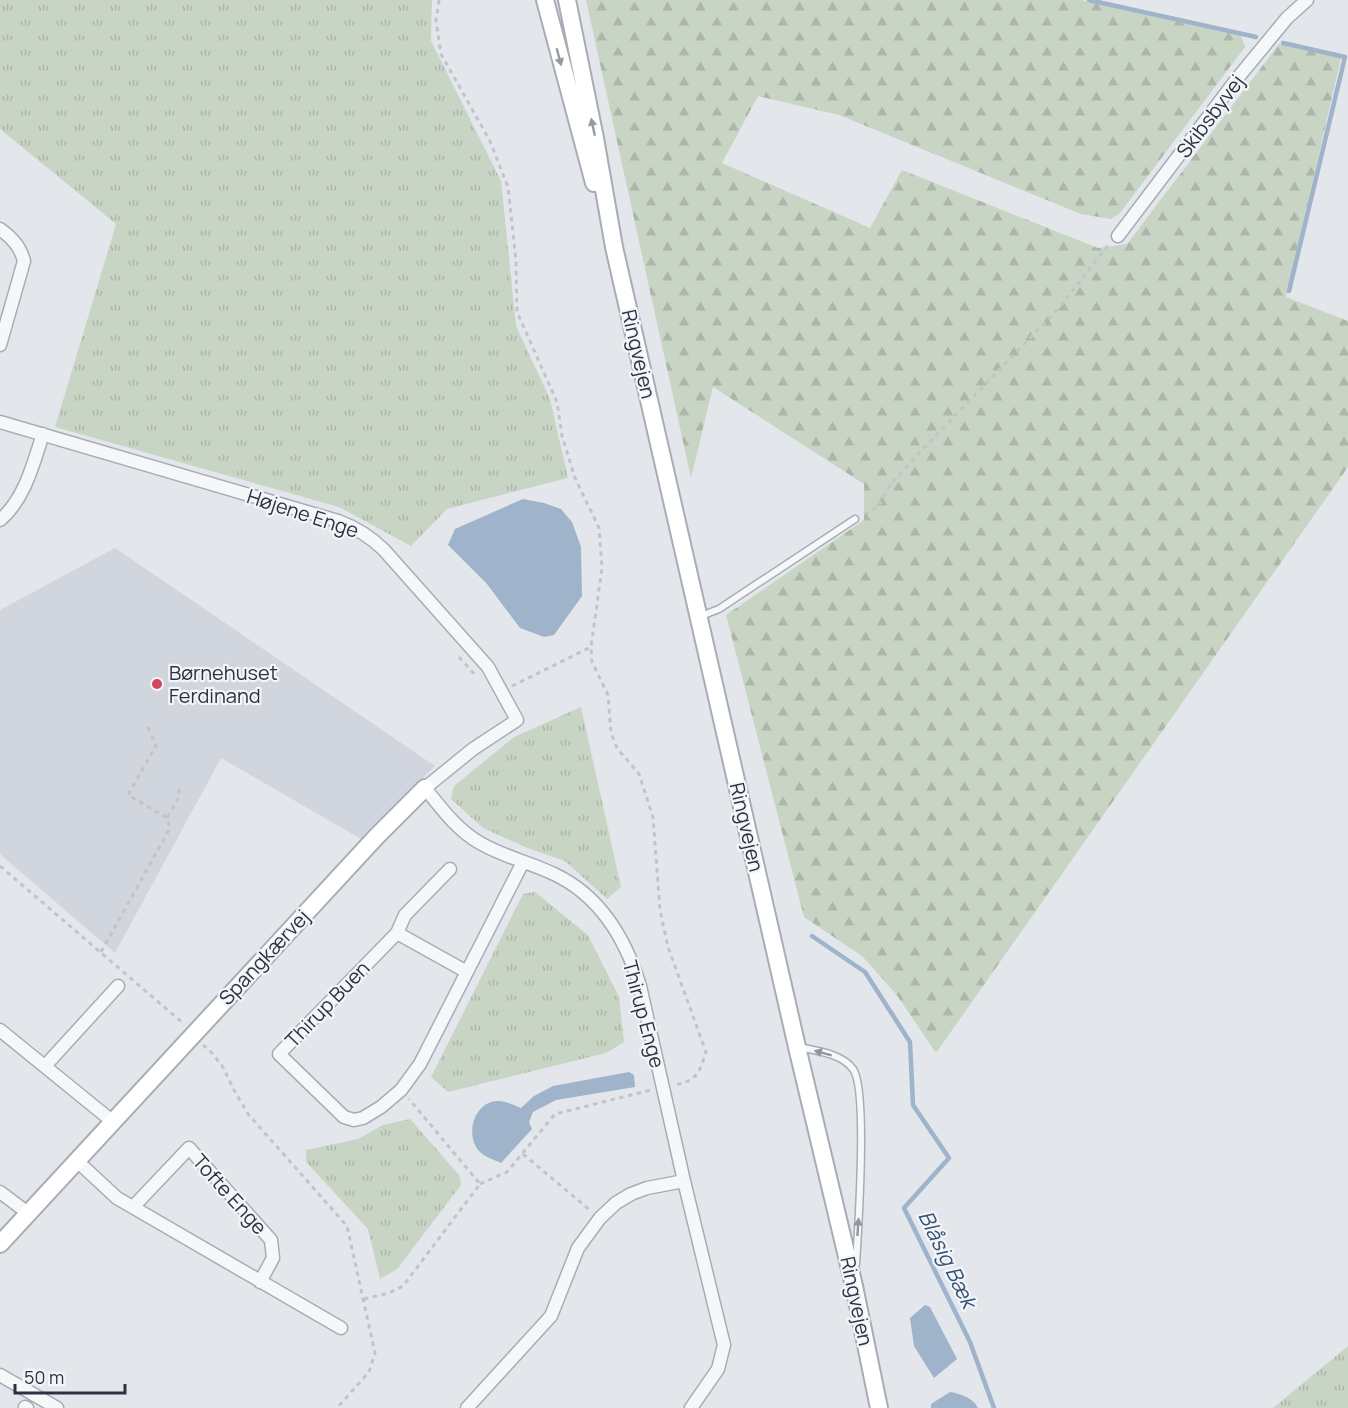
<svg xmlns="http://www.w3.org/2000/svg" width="1348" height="1408" font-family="Manrope,sans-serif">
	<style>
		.built { fill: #d1d5dd }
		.grass { fill: url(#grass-tufts) }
		.forest { fill: url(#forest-firs) }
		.water { fill: #9fb3cb }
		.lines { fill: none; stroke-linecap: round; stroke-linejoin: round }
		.stream { stroke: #9fb3cb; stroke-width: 4.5 }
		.lane-casing { stroke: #a8adb5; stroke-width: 9 }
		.street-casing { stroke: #a8adb5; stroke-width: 15 }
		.secondary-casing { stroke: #a8adb5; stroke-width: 20 }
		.path { stroke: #c1c4ca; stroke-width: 3; stroke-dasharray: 4.5 4.5; stroke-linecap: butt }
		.lane { stroke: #f6f7f9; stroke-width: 6 }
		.street { stroke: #f6f7f9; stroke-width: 12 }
		.secondary { stroke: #fff; stroke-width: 16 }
		.oneway { fill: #9599a1 }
		.oneway2 { fill: #90959e }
		.poi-dot { fill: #ce4a5c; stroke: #f3f5f8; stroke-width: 2 }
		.labels { text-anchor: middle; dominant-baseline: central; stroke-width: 4.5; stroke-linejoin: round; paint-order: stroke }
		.street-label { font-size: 20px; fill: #2b3343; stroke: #f3f5f8 }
		.poi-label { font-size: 20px; fill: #2b3343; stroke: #f3f5f8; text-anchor: start }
		.water-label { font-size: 21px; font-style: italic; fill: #355277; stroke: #f3f5f8 }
	</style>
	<defs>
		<pattern id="grass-tufts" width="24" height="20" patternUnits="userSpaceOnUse" patternTransform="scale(1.5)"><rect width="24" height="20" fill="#c8d5c4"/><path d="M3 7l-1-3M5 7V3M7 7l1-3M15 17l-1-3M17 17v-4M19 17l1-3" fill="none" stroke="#acb7aa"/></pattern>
		<pattern id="forest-firs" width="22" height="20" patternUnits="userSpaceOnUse" patternTransform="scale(1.5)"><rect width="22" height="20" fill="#c8d5c4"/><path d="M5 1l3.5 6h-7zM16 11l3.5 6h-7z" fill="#acb7aa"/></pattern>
	</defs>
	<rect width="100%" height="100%" fill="#e3e6eb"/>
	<path class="built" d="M 115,548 L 435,766 L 361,839 L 221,758 L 115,953 L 0,854 L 0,610 Z"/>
	<path class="grass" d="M 0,0 L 432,0 L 431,41 L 501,181 L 516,326 L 550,399 L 568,478 L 447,509 L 411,546 L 339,507 L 55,427 L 116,224 L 0,129 Z
		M 581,707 L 621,887 L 607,899 L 565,861 L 525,847 L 483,828 L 451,799 L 454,786 L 514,737 Z
		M 535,892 L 588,935 L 619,997 L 624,1042 L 606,1053 L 448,1092 L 431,1077 L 523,894 Z
		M 410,1119 L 460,1176 L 461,1185 L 397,1269 L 380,1279 L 368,1229 L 306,1162 L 306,1150 L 358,1139 L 383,1125 Z
		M 1348,1346 L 1348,1408 L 1273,1408 Z"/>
	<path class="forest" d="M 586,0 L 1081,0 L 1241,36 L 1245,47 L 1120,213 L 1111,219 L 1081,214 L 839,115 L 758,96 L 722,163 L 870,228 L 902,170 L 1098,248 L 1127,244 L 1279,44 L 1341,58 L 1286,297 L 1348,321 L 1348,467 L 936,1053 L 896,994 L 862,956 L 804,917 L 726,615 L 864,520 L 864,484 L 713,387 L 691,478 Z"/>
	<path class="water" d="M 523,499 L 544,503 L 561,509 L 572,522 L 581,547 L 582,596 L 554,635 L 544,637 L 520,628 L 487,584 L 448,545 L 455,529 Z
		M 629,1072 L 634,1075 L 635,1087 L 556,1100 L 533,1112 L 529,1122 L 532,1129 L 501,1163 C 495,1160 485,1157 480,1152 C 464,1136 474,1101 498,1101 C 506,1101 514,1105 521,1108 L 534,1096 L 553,1086 Z
		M 925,1305 L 930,1307 L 957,1359 L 934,1378 L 914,1346 L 910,1318 Z
		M 950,1392 C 961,1394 973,1398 978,1408 L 931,1408 L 931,1404 Z"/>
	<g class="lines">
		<path class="stream" d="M 1089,0 L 1256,37
			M 1283,43 L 1345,57 L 1289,291
			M 812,936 L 865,972 L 910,1042 L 913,1105 L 949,1158 L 904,1208 L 970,1342 L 994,1408"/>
		<defs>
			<path id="lane" d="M 701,616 L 719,609 L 855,519
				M 799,1047 C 816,1051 841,1053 853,1069 C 868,1089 858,1232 856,1264"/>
			<path id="street" d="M 0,229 C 12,238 20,246 24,261 L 0,345
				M 1118,236 L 1236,80 L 1287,18 L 1307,0
				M 0,422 L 338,521 C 357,528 370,536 384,550 L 488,667 L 517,720 L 473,749 L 425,788 C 441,808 457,830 480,843 C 504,857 532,863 556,875 C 601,897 626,940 640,986 L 684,1181 L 724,1345 L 718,1369 L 691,1408
				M 0,520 C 25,499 33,464 43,434
				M 397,933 L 405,915 L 450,869
				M 467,972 L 397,933 L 279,1054 L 344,1117 L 354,1120 L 363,1118 L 381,1107 L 401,1090 L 420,1064 L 523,862
				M 0,1030 L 112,1121
				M 45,1066 L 118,986
				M 76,1160 L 117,1198 L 341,1328
				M 0,1192 L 28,1213
				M 133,1207 L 189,1148 L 271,1240 L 273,1258 L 260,1282
				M 0,1375 L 57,1408
				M 25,1407 L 27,1408
				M 467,1408 L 551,1316 L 578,1248 L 600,1218 L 616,1203 L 631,1194 L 647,1188 L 684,1181"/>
			<path id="secondary" d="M 545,0 L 594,183
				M 567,0 L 595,138 L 614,247 L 797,1047 L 854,1286 L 879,1408
				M 0,1244 L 377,836 L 425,788"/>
		</defs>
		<use href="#lane" class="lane-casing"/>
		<use href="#street" class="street-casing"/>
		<use href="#secondary" class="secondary-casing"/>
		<path class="path" d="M 439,0 L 436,21 L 441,54 L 490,141 L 508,187 L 516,261 L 517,312 L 557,402 L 562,436 L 575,478 L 599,528 L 602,568 L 591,647 L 592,662 L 608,695 L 611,733 L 617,748 L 639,774 L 653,817 L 660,910 L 668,947 L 706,1052 C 699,1073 698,1080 675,1085
			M 864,514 L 878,507 L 890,485 L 918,454 L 1059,308 L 1108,245
			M 459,657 L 477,677
			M 512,686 L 591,647
			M 148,727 L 156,746 L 128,795 L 167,818
			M 0,866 L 184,1024
			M 101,952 L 170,828 L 167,818 L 179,797 L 179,789
			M 203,1045 L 212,1053 L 223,1067 L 234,1090 L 248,1114 L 347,1226 L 375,1353 L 369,1372 L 337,1408
			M 523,1154 L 591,1211
			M 480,1184 L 507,1172 L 555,1114 L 651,1090
			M 364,1299 L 389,1293 L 403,1286 L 480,1184 L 409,1099"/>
		<use href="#lane" class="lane"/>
		<use href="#street" class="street"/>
		<use href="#secondary" class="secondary"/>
	</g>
	<defs><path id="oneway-solid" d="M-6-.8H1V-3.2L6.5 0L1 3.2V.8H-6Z" transform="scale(1.5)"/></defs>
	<g class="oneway">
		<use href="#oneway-solid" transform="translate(559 57) rotate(75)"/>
		<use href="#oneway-solid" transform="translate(593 127) rotate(-102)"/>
	</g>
	<g class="oneway2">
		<use href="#oneway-solid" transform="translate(823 1053) rotate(-165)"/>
		<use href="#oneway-solid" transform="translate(858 1227) rotate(-86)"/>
	</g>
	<circle class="poi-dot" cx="157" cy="684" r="6"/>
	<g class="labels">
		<g class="street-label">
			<text transform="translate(1210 116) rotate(-53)">Skibsbyvej</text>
			<text transform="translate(639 354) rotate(77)">Ringvejen</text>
			<text transform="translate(303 513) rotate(18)">Højene Enge</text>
			<text transform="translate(747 827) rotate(77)">Ringvejen</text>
			<text transform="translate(264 957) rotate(-47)">Spangkærvej</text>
			<text transform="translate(327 1004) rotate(-46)">Thirup Buen</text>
			<text transform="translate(644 1014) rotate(75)">Thirup Enge</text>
			<text transform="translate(230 1194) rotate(48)">Tofte Enge</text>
			<text transform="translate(857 1301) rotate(78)">Ringvejen</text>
		</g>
		<g class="poi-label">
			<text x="169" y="672">Børnehuset<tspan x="169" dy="23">Ferdinand</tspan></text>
		</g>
		<g class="water-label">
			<text transform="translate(948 1259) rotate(64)">Blåsig Bæk</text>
		</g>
	</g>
	<path d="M15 1384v9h110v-9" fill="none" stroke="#2b3343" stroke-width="3"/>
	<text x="24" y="1384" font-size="18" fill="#2b3343" stroke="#f3f5f8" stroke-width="4.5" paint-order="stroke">50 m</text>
</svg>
